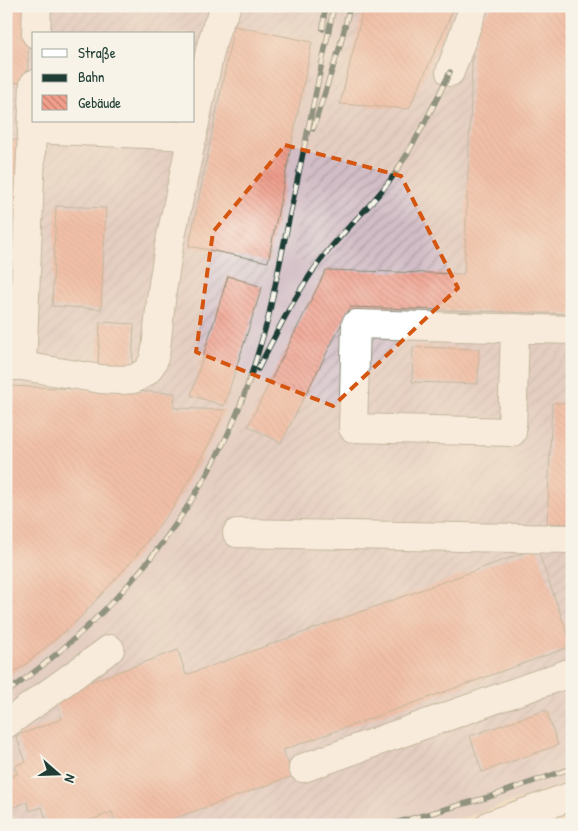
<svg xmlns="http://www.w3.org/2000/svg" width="578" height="831" font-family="'Patrick Hand',sans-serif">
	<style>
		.industrial { fill: url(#industrial-furrows); fill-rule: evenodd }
		.railway { fill: #d2bdc6 }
		.building { fill: url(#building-back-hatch) }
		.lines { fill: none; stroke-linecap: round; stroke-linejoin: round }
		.minor-casing { stroke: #898c78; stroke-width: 30 }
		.minor { stroke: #fff; stroke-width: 28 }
		.rail-casing { stroke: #1f3d34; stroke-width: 5.5 }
		.rail { stroke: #f7f3e8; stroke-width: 4; stroke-dasharray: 11; stroke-linecap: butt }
		.marked { fill: none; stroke: #d45610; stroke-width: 4; stroke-dasharray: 10 6; stroke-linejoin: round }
	</style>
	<defs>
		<pattern id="industrial-furrows" width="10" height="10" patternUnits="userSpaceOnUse" patternTransform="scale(1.25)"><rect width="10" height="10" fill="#d2bdc6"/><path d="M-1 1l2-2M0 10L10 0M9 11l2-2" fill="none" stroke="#aa9ba2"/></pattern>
		<pattern id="building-back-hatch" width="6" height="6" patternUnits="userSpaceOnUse" patternTransform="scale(1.25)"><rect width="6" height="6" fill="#f19d8b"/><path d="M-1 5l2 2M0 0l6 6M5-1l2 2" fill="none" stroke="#c38172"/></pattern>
	</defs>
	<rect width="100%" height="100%" fill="#f7f3e8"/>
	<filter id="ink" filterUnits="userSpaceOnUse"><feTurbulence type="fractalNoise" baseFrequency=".02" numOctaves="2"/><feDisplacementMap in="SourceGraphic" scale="10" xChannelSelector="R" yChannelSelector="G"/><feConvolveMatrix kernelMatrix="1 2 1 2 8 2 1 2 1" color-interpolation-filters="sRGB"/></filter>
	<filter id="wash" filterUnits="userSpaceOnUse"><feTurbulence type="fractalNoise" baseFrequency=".0096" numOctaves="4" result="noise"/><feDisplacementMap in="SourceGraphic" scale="20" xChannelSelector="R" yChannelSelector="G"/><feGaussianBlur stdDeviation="1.12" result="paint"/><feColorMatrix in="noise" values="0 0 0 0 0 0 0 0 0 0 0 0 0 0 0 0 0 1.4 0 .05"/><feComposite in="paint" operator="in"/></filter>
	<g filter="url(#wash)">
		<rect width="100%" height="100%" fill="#f3dbbd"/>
		<path class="industrial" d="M 6,6 L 319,6 L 308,79 L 267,274 L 245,355 L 226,409 L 211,444 L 179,500 L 105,595 L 72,628 L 26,665 L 6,678 ZM 34,34 L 194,34 L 194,121 L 34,121 Z
			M 355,6 L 572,6 L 572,757 L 482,786 L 332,825 L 6,825 L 6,709 L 48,680 L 105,629 L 135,597 L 172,550 L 210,494 L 321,276 L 291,255 L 307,177 L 349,36 Z"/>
		<path class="railway" d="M 319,6 L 355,6 L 349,36 L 307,177 L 291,255 L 321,276 L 210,494 L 172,550 L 135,597 L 105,629 L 48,680 L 6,709 L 6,678 L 26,665 L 72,628 L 105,595 L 179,500 L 211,444 L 226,409 L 245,355 L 267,274 L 308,79 Z
			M 572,757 L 572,781 L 491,809 L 441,825 L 332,825 L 482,786 Z"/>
		<g id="blocks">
			<path class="building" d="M 364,6 L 455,6 L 409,109 L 340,104 Z
				M 494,6 L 572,6 L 572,314 L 350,307 L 281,443 L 248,426 L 326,270 L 464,274 L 473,43 L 476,43 L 476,21 Z
				M 6,7 L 30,8 L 27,83 L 6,82 Z
				M 234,26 L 312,42 L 268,262 L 189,246 Z
				M 10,140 L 25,140 L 19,304 L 6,304 L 6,143 L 10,143 Z
				M 56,206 L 106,208 L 101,309 L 52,306 Z
				M 228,276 L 262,287 L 224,406 L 191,395 Z
				M 100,322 L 134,324 L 132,367 L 98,365 Z
				M 413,347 L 479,349 L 478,384 L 412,382 Z
				M 10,386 L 175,393 L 174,408 L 225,410 L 210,442 L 174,506 L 131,562 L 77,621 L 25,665 L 6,677 L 6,401 L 9,401 Z
				M 552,403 L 572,403 L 572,524 L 547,523 Z
				M 537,548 L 572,646 L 283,750 L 293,776 L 156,825 L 116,825 L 112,812 L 78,825 L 48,825 L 42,807 L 30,811 L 27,802 L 6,810 L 6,778 L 17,774 L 14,766 L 26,762 L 16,736 L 62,719 L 54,695 L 178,650 L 186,675 Z
				M 546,710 L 558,745 L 482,772 L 470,736 Z"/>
		</g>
	</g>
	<g filter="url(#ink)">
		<use href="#blocks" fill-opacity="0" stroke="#898c78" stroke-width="1"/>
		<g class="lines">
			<defs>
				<path id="minor" d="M 36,34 L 37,6
					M 450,72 L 474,6
					M 32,129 L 193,136
					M 515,328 L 512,432 L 353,428 L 356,324 L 572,330
					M 6,366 L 22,366 L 34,84
					M 22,366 L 101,379 L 120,380 L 134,379 L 146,372 L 153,362 L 156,349 L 162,291 L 169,246 L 211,46 L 217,26 L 227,6
					M 237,533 L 572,539
					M 6,724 L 110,649
					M 303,768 L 572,672
					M 490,825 L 572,796"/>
			</defs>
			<use href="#minor" class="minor-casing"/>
			<use href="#minor" class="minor"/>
			<defs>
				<path id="rail" d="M 323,29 L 325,6
					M 313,129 L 340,46 L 350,6
					M 258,369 C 279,328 299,286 328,251 C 348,226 372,205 391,179 C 414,146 432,109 450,72
					M 6,693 C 101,625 173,546 225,440 C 244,402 256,360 268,319 L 334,6
					M 388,825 L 489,797 L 572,768"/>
			</defs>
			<use href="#rail" class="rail-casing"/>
			<use href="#rail" class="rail"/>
		</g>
	</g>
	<path d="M0 0H578V831H0ZM 285,145 L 401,176 L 458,288 L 333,406 L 196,352 L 213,232 Z" fill="#f3dbbd" fill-opacity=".55" fill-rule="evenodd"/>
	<path class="marked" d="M 285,145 L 401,176 L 458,288 L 333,406 L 196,352 L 213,232 Z"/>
	<rect width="578" height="831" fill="none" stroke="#f7f3e8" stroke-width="25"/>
	<rect x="32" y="32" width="162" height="90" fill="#f7f3e8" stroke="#a1aaa0"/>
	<rect x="42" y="49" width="25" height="8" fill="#ffffff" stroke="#a1aaa0"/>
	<text x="78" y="58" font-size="15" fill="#1f3d34">Straße</text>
	<rect x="42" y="74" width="25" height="8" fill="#1f3d34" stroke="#a1aaa0"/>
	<text x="78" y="82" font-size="15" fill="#1f3d34">Bahn</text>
	<rect x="42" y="95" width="25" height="15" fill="url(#building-back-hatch)" stroke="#a1aaa0"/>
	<text x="78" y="108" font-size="15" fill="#1f3d34">Gebäude</text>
	<g transform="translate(58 774) rotate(110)" stroke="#f7f3e8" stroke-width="4" paint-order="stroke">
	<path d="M0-4L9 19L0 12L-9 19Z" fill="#1f3d34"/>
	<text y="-8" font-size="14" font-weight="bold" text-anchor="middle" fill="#1f3d34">N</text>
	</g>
</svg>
